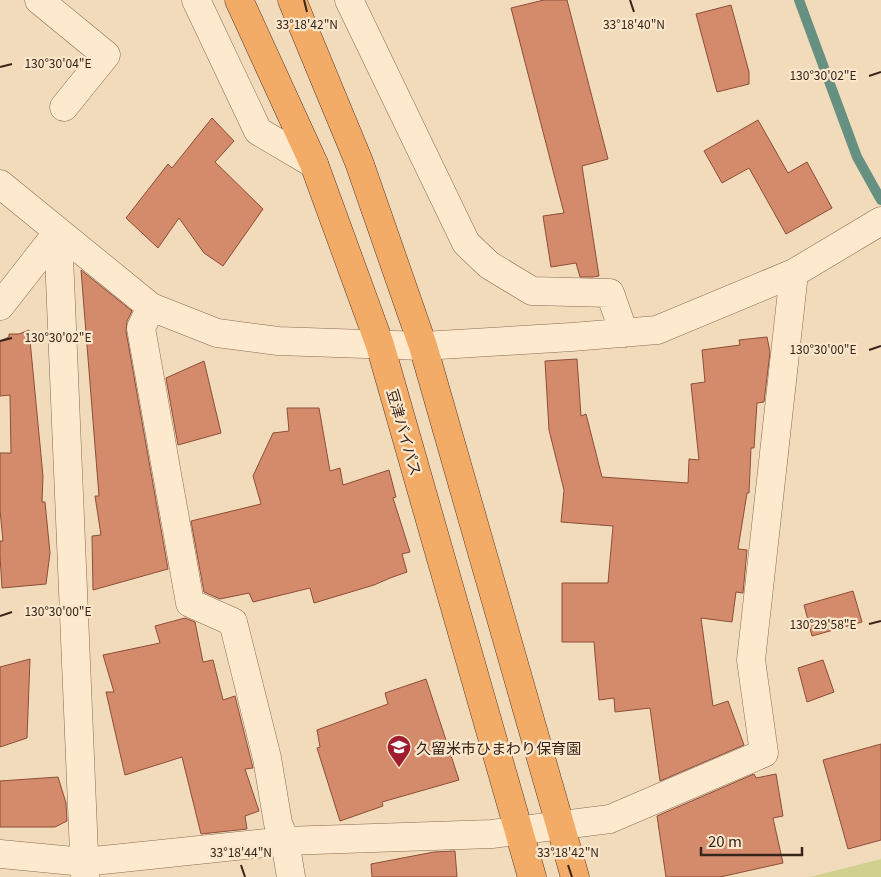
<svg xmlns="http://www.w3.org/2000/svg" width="881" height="877" font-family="Georgia,'Noto Sans JP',serif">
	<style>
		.green { fill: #d1d08e }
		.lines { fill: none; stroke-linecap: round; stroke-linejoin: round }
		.stream { stroke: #669081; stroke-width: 10 }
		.building { fill: #d48b6c; stroke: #8c4e37 }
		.minor-casing { stroke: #8a6a53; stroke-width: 29 }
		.tertiary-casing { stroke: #8a6a53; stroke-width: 29 }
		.trunk-casing { stroke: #573928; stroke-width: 29 }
		.minor { stroke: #fce9ce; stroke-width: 28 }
		.tertiary { stroke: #fce9ce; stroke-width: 28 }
		.trunk { stroke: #f3ac67; stroke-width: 28 }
		.ticks { fill: none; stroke: #38251a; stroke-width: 2 }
		.labels { text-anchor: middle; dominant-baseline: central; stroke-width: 4.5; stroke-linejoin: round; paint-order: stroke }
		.street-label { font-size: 15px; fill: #38251a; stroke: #f9e6cb }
		.poi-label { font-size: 15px; fill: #38251a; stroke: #f9e6cb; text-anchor: start }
		.ticks-label { font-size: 12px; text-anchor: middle; fill: #38251a; stroke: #f9e6cb; stroke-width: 4.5; stroke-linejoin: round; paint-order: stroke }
	</style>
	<rect width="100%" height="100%" fill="#f2dbba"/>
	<path class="green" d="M 881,859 L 881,877 L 810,877 Z"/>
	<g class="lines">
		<path class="stream" d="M 799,0 L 857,157 L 881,200"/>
	</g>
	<path class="building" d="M 544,0 L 567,0 L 608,159 L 582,166 L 599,276 L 593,277 L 580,277 L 576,263 L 551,267 L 543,216 L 564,213 L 511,8 Z
		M 731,5 L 749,72 L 749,84 L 717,92 L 696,14 Z
		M 212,118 L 234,141 L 215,162 L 263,209 L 223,266 L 204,253 L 179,218 L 158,248 L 126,218 L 168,164 L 172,168 Z
		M 758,120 L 788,173 L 807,162 L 832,208 L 786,234 L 749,168 L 722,183 L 704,151 Z
		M 81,270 L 132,311 L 127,321 L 126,331 L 168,569 L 93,590 L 92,536 L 101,535 L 95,496 L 99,496 Z
		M 29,330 L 43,476 L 42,502 L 45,502 L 50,553 L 46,584 L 2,588 L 0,556 L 0,541 L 3,541 L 0,510 L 0,453 L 11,453 L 10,395 L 0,396 L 0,341 L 9,337 L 9,334 L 19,334 Z
		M 767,337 L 770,352 L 764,402 L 757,403 L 754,448 L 751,448 L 749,493 L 747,493 L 738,549 L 747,550 L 743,593 L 736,592 L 732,622 L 701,618 L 713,706 L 728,701 L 744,745 L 660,781 L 650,708 L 615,712 L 614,698 L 599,700 L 594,642 L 562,642 L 562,583 L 608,583 L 613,526 L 561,522 L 564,490 L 549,430 L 545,361 L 577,359 L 581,416 L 586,414 L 602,477 L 688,483 L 689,459 L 699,460 L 691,384 L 705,382 L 702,350 L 740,345 L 739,340 Z
		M 204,361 L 221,433 L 178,445 L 166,378 Z
		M 287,408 L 319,408 L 330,471 L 340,468 L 343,485 L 389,470 L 396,497 L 393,498 L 410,552 L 402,554 L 407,572 L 390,578 L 374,585 L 314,603 L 310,588 L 253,602 L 249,593 L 220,599 L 204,592 L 191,521 L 261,504 L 253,476 L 273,433 L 289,431 Z
		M 853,591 L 862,622 L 812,636 L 804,605 Z
		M 185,618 L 195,622 L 203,662 L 213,660 L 223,700 L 235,696 L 253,768 L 245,769 L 259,811 L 245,816 L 247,829 L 201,834 L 182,757 L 125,775 L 106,692 L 114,692 L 103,655 L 160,643 L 155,626 Z
		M 30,659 L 27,738 L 0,747 L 0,667 Z
		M 823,660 L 834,692 L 807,702 L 798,668 Z
		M 426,679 L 459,780 L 382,802 L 383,806 L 340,821 L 317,748 L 320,747 L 317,730 L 388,704 L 385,693 Z
		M 881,744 L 881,840 L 848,849 L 823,760 Z
		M 754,774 L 756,778 L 776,774 L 783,816 L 773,818 L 783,863 L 720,877 L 666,877 L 657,816 Z
		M 58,777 L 66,803 L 67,821 L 55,827 L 0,827 L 0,781 Z
		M 455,851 L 457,877 L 372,877 L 371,864 L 434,852 Z"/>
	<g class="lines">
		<defs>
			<path id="minor" d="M 39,0 L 106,55 L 64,107
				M 196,0 L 258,131 L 314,164
				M 349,0 L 466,243 L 489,265 L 532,291 L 610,293 L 624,333
				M 0,184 L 151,307 L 217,333 L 278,341 L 423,346 L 572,337 L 657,330 L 794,273 L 881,221
				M 0,306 L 58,232
				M 151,307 L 141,328 L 190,603 L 233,622 L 267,758 L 278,823 L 285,841 L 291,877
				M 0,854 L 84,862 L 285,841 L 492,834 L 610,819 L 764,753 L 751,660 L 794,273"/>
			<path id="tertiary" d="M 58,232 L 85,877"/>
			<path id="trunk" d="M 239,0 L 314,164 L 380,345 L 532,877
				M 292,0 L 359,162 L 423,346 L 575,877"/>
		</defs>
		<use href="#minor" class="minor-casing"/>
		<use href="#tertiary" class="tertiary-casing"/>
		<use href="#trunk" class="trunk-casing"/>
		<use href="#minor" class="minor"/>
		<use href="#tertiary" class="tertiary"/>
		<use href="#trunk" class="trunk"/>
	</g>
	<path class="ticks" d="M 304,0 L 307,12M 630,0 L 634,12M 0,67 L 12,64M 869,76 L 881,72M 0,341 L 12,338M 869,350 L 881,346M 0,616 L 12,612M 869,624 L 881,621M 241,865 L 245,877M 568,865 L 572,877"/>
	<defs>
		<symbol id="school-pin" viewBox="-11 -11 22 30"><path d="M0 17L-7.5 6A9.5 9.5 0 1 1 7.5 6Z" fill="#9f1d2e" stroke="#f9e6cb"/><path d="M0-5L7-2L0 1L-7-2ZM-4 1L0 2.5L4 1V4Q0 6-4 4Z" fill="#fff"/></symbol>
	</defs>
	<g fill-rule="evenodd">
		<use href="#school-pin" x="385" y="733" width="28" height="38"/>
	</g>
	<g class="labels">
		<g class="street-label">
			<text transform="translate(405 432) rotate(74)">豆津バイパス</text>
		</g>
		<g class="poi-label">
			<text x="416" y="747">久留米市ひまわり保育園</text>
		</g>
	</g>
	<g class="ticks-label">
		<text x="307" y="29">33°18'42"N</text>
		<text x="634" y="29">33°18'40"N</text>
		<text x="58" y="68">130°30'04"E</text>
		<text x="823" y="80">130°30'02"E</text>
		<text x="58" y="342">130°30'02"E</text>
		<text x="823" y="354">130°30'00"E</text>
		<text x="58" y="616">130°30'00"E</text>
		<text x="823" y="629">130°29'58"E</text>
		<text x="241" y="857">33°18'44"N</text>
		<text x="568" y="857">33°18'42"N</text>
	</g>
	<path d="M701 847v8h101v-8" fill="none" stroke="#38251a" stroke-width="2.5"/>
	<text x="708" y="847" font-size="15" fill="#38251a" stroke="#f9e6cb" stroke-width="4" paint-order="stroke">20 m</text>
</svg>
